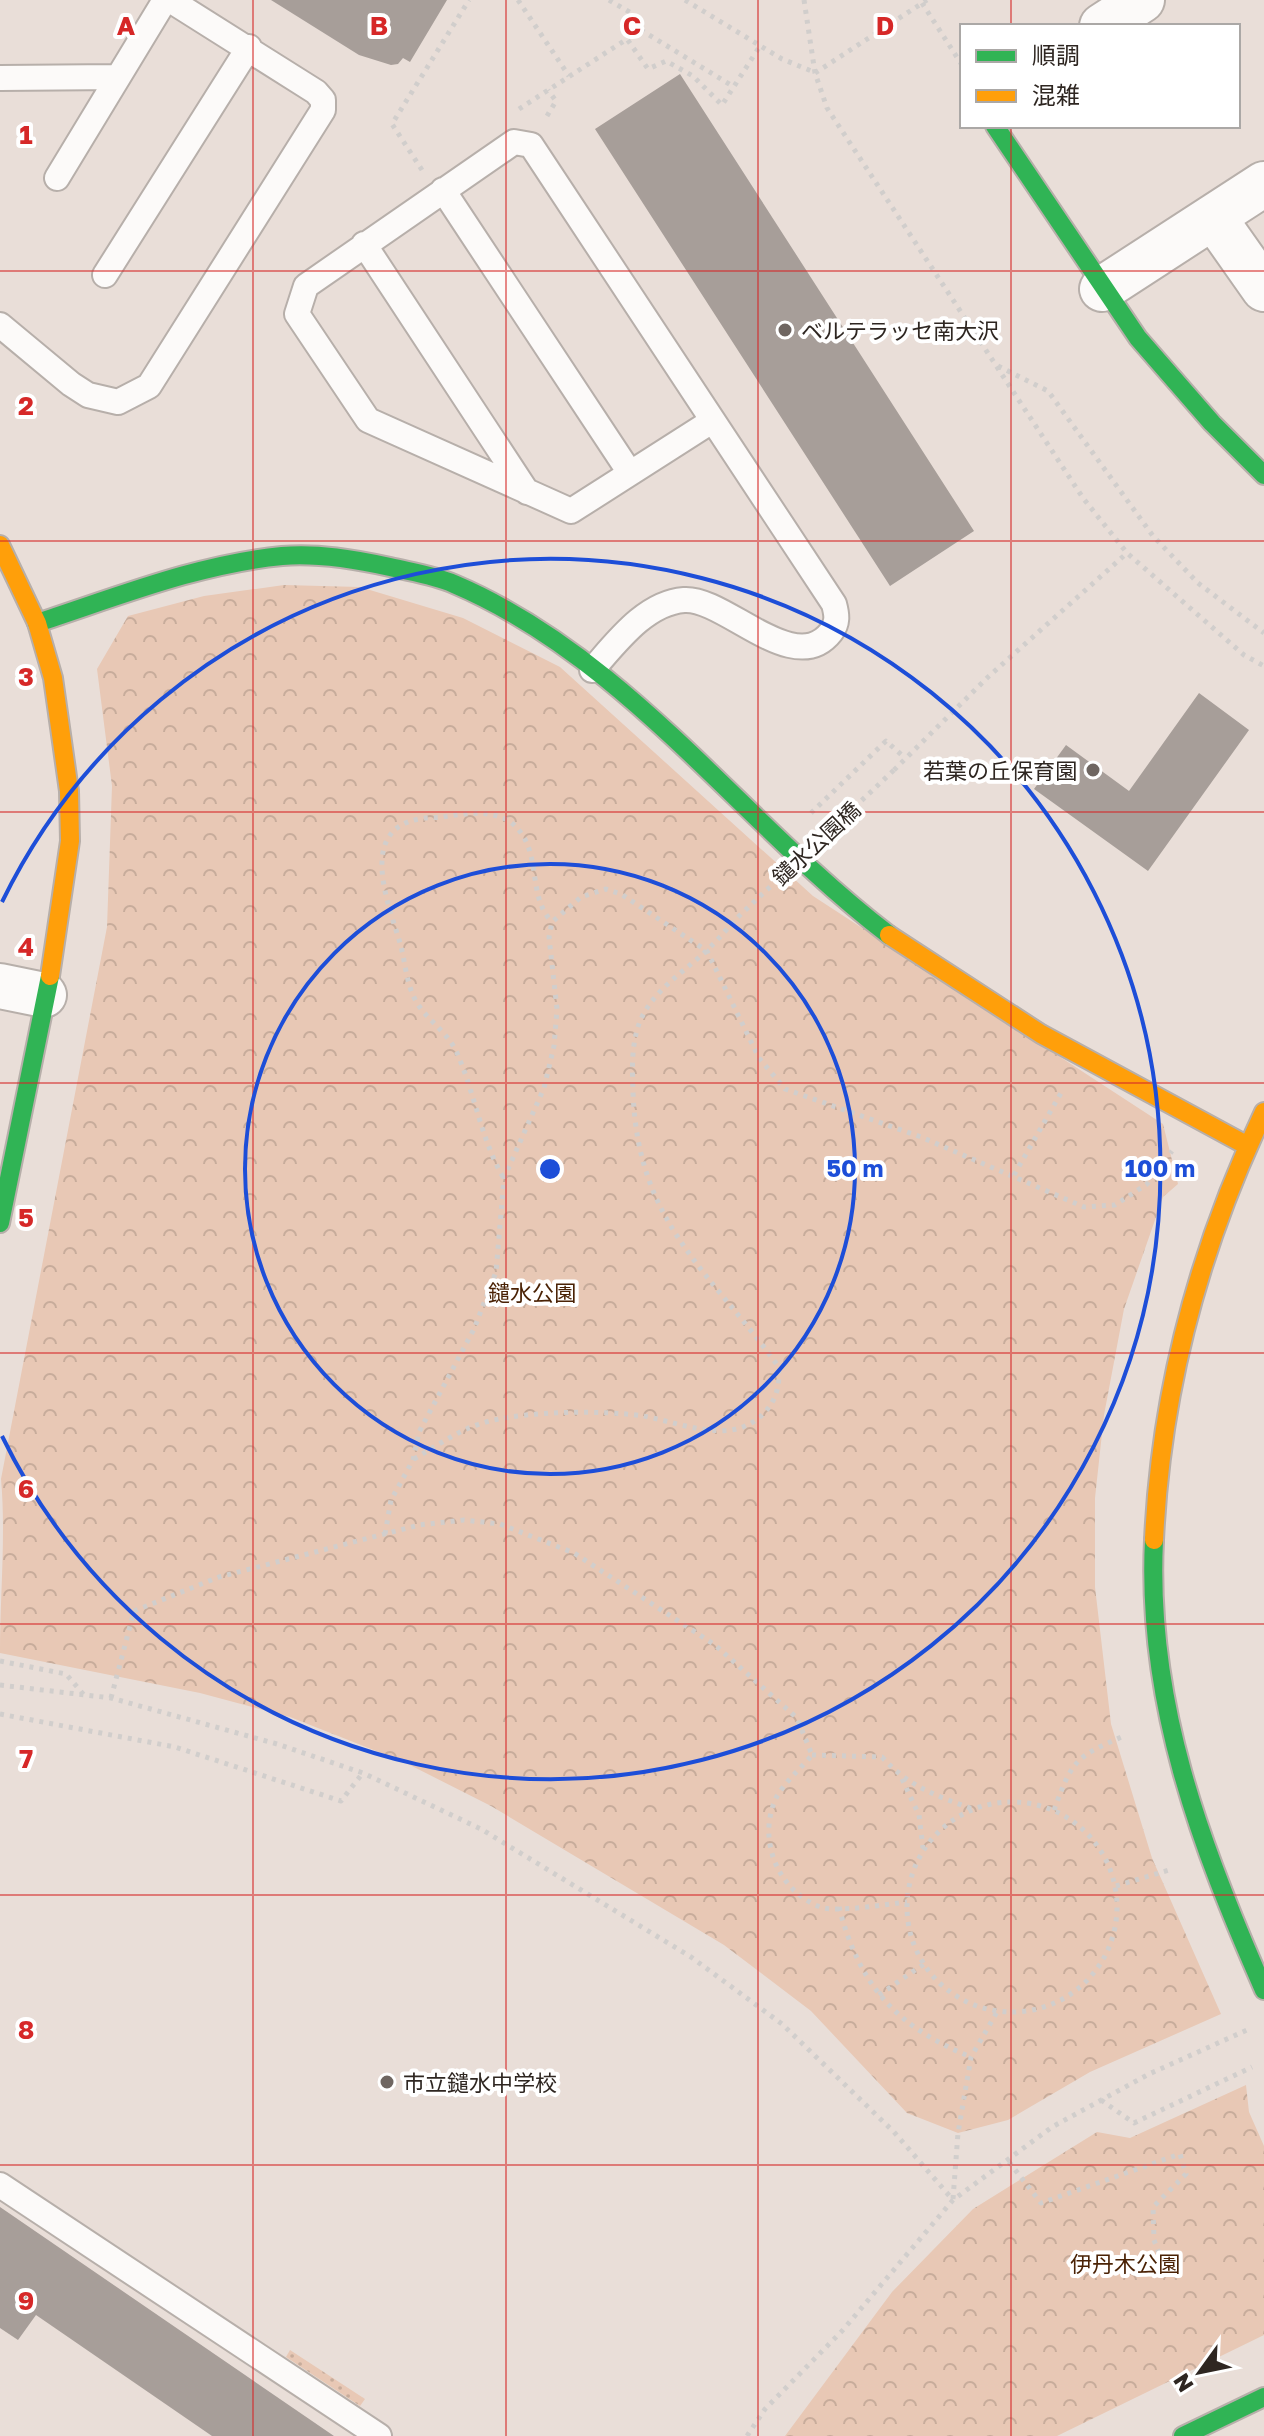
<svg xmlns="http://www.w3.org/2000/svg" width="1264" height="2436" font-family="'Golos Text','Noto Sans JP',sans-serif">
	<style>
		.grass { fill: url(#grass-dots) }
		.park { fill: url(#park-crowns) }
		.building { fill: #a79e99 }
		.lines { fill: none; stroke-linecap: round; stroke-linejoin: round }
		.lane-casing { stroke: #b7afaa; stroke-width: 28 }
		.street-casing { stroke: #b7afaa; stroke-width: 48 }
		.fast-casing { stroke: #b7afaa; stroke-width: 22 }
		.slow-casing { stroke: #b7afaa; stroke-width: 22 }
		.path { stroke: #d1cecc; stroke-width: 5; stroke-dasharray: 4 6; stroke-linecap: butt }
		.lane { stroke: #fcfaf9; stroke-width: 24 }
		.street { stroke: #fcfaf9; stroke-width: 44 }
		.fast { stroke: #30b455; stroke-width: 18 }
		.slow { stroke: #ff9f0a; stroke-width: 18 }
		.path-bridge { stroke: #d1cecc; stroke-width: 5; stroke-dasharray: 4 6; stroke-linecap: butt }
		.grid { fill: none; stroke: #d62828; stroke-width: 2; stroke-opacity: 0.55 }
		.ring { fill: none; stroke: #1d4ed8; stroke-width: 4 }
		.poi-dot { fill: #6f6661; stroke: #fff; stroke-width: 3 }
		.labels { text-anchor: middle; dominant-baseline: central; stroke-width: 8; stroke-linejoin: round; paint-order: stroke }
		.poi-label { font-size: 22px; fill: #2e2621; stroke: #fff; text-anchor: start }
		.street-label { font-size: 22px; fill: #2e2621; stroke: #fff }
		.park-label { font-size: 22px; fill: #4a2205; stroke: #fff }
		.grid-label { font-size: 26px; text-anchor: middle; font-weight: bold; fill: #d62828; stroke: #fff; stroke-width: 8; stroke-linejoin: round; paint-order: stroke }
		.centre { fill: #1d4ed8; stroke: #fff; stroke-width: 4 }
		.ring-label { font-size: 24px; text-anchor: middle; font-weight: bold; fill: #1d4ed8; stroke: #fff; stroke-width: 8; stroke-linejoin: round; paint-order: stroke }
	</style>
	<defs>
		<pattern id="grass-dots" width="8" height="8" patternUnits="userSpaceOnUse" patternTransform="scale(2)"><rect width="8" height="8" fill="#e8c8b5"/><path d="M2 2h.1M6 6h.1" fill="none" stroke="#c7ac9b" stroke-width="1.8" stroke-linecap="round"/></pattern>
		<pattern id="park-crowns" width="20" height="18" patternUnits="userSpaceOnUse" patternTransform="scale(2)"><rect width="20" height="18" fill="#e8c8b5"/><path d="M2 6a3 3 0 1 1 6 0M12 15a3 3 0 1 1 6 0" fill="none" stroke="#c7ac9b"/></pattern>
	</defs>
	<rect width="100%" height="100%" fill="#e9ded8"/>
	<path class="grass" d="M 290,2350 L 365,2399 L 360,2406 L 286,2357 Z"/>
	<path class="park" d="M 284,585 L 360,587 L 463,618 L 560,667 L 813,896 L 1163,1124 L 1178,1184 L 1163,1197 L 1124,1309 L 1104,1415 L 1095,1498 L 1095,1587 L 1111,1724 L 1152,1858 L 1221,2014 L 1090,2072 L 1008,2120 L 958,2133 L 907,2113 L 811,2011 L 724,1945 L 491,1806 L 404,1762 L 290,1717 L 200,1693 L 0,1653 C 0,1596 6,1534 1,1479 L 107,927 L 112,786 L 97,669 L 128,616 L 204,596 Z
		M 1246,2085 L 1249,2112 L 1264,2146 L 1264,2335 L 1057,2436 L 785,2436 L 892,2292 L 973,2209 L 1097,2132 L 1130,2138 Z"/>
	<path class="building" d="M 271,0 L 447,0 L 410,62 L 403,58 L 398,64 L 391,65 L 359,55 Z
		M 680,74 L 974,531 L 890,586 L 595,129 Z
		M 1199,693 L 1249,730 L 1148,871 L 1034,789 L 1066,745 L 1129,791 Z
		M 0,2207 L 334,2436 L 212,2436 L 36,2315 L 18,2340 L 0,2328 Z"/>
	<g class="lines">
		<defs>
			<path id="lane" d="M 0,78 L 118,77
				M 57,178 L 165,0
				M 443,190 L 630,473
				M 364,244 L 527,492
				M 105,275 L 249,47
				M 0,325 L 71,384 L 88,395 L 118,402 L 149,386 L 323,110 L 323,100 L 316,92 L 170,0
				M 592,670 C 616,643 645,603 684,600 C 725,597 794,679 831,632 C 838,623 837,615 834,604 L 531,145 L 514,142 L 306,286 L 297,314 L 368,420 L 571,511 L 712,421
				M 0,2185 L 379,2436"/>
			<path id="street" d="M 1102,26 L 1142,0
				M 1214,218 L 1264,289
				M 1102,289 L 1264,184
				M 0,986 L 44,995"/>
			<path id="fast" d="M 995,126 L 1138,338 L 1212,423 L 1264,475
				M 37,623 C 117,597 198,564 282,556 C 318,553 354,559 390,567 C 411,572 434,575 454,584 C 628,658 742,823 889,935
				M 0,1223 L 50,976
				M 1154,1540 C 1146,1701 1200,1845 1264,1990
				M 1183,2436 L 1264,2397"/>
			<path id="slow" d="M 0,545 L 37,623 L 53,678 L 69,791 L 70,841 L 50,976
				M 889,935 L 1041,1034 L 1246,1145
				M 1154,1540 C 1161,1389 1199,1248 1264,1112"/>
		</defs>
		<use href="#lane" class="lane-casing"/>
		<use href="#street" class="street-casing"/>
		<use href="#fast" class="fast-casing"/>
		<use href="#slow" class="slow-casing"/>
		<path class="path" d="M 518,0 L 569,76
			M 609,0 L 631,13 L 628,22 L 734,87
			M 685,0 L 782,59 L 814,72
			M 804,0 L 815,73 L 827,108 L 1083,498 L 1127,553 L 1244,655 L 1264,666
			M 922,3 L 962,65
			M 815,73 L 927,0
			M 519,109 L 627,39 L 648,69 L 666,61 L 693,76 L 722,105 L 760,46
			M 547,116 L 556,101 L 548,90
			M 422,170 L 392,124 L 469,0
			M 998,366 L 1048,391 L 1153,536 L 1198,583 L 1264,633
			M 894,770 L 988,677 L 1127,553
			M 811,813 L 886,741 L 904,757
			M 1014,1175 L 1061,1093
			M 503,1177 C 481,1139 475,1094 457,1053 C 448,1033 431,1023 419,1006 C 406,987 406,964 400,943 C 389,905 357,830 419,819 C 427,817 435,818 443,817 C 466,813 500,808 517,828 C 542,855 527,896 552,922
			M 414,1459 C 438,1445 463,1427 490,1421 C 529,1411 604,1410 643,1416 C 672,1421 711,1437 740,1428 C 767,1419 783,1394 778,1366 C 708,1269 637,1223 633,1091 C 632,1066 631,1036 644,1013 C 659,987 683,972 704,953 C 716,942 727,929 738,917
			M 385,1534 L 391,1500 L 413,1460 L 419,1432 L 474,1329 L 496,1272 L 504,1178 L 544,1088 L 554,1046 L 557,1009 L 549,937 L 552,922 L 581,897 L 606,889 L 621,894 L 707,951 L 759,1058 L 785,1089 L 921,1137 L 1084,1207 L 1115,1205 L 1147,1184 L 1172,1151
			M 0,1661 L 66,1674 L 84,1695
			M 0,1685 L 111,1698 L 277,1744 L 363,1773 L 481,1829 L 691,1957 L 782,2024 L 894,2132 L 953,2200
			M 111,1698 L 134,1611 L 219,1577 L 419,1525 L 464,1520 L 500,1524 L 574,1553 L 715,1645 L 797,1718 L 812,1755 C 801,1768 784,1783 776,1798 C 757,1839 777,1890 820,1907 C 836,1913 887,1904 907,1902
			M 0,1714 L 175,1747 L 341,1801 L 362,1774
			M 812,1755 L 882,1757 C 908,1786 936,1796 973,1809
			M 902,1779 L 919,1815 L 923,1848
			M907 1907a105 105 0 1 1 210 0a105 105 0 1 1-210 0Z
			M 1054,1810 C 1073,1758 1076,1757 1126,1735
			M 1116,1886 L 1169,1870
			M 839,1907 C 859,1985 896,2027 971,2057
			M 879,1995 L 924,1964
			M 1101,2100 L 1134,2123 L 1252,2067
			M 1009,2162 L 1041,2203 L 1180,2154 L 1186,2174 L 1153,2207 L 1154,2240 L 1161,2258
			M 953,2199 L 958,2133 L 971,2057 L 997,2012
			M 747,2436 L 765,2409 L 842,2331 L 953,2200 L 1052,2127 L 1149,2074 L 1247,2030"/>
		<use href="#lane" class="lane"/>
		<use href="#street" class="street"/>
		<use href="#fast" class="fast"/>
		<use href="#slow" class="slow"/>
		<path class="path-bridge" d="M 738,917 L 894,770"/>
	</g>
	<path class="grid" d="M 253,0 L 253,2436M 506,0 L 506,2436M 758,0 L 758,2436M 1011,0 L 1011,26M 1011,126 L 1011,2436M 0,271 L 1264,271M 0,541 L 1264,541M 0,812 L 1264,812M 0,1083 L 1264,1083M 0,1353 L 1264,1353M 0,1624 L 1264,1624M 0,1895 L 1264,1895M 0,2165 L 1264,2165"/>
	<g class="ring">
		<circle cx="550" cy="1169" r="305"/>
		<path d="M2 902A610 610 0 1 1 2 1436"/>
	</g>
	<g class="poi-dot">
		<circle cx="785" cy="330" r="8"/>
		<circle cx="1093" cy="770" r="8"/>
		<circle cx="387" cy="2082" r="8"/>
	</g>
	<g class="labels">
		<g class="poi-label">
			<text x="801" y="330">ベルテラッセ南大沢</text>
			<text x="1077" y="770" text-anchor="end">若葉の丘保育園</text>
			<text x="403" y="2082">市立鑓水中学校</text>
		</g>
		<g class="street-label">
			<text transform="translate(816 843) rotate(-43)">鑓水公園橋</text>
		</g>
		<g class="park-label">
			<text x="532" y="1292">鑓水公園</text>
			<text x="1125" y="2263">伊丹木公園</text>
		</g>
	</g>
	<g class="grid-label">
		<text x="126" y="35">A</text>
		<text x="379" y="35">B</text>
		<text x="632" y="35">C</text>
		<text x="885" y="35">D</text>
		<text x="26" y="144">1</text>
		<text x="26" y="415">2</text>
		<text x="26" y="686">3</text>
		<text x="26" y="956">4</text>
		<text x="26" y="1227">5</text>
		<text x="26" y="1498">6</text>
		<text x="26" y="1768">7</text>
		<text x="26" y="2039">8</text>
		<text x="26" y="2310">9</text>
	</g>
	<circle cx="550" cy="1169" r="12" class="centre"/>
	<g class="ring-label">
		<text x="855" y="1177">50 m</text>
		<text x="1160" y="1177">100 m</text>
	</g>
	<rect x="960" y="24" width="280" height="104" fill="#ffffff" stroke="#aba8a6" stroke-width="2"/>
	<rect x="976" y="50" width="40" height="12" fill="#30b455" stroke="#aba8a6" stroke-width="2"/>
	<text x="1032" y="64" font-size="24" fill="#2e2621">順調</text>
	<rect x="976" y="90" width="40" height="12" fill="#ff9f0a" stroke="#aba8a6" stroke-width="2"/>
	<text x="1032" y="104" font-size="24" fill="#2e2621">混雑</text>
	<g transform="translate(1200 2372) rotate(237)" stroke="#ffffff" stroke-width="6" paint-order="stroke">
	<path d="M0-6L14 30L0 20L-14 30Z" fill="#2e2621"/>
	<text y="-12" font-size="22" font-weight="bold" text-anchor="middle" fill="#2e2621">N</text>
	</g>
</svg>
